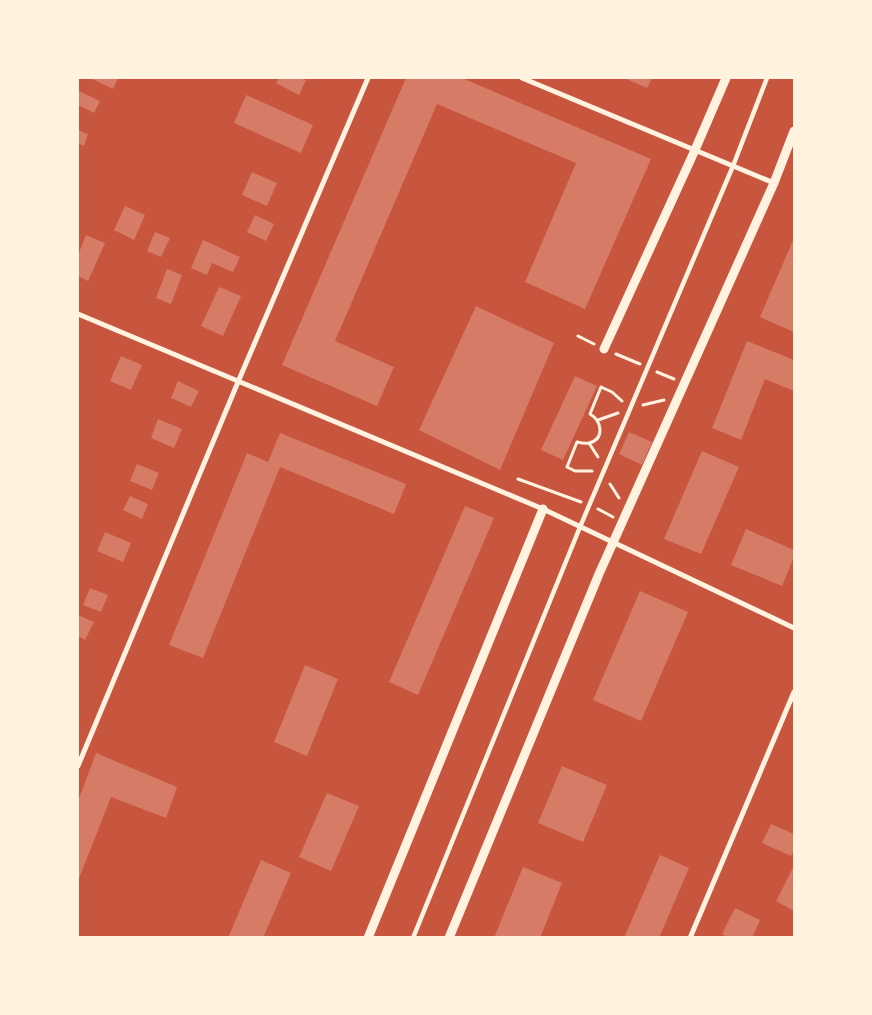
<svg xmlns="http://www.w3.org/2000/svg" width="872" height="1015" font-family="'Libre Baskerville',serif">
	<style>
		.building { fill: #d67c66 }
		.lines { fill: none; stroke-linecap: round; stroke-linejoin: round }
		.path { stroke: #fff3e0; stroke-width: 3 }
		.pedestrian { stroke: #fff3e0; stroke-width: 4.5 }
		.minor { stroke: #fff3e0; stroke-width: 5 }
		.tertiary { stroke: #fff3e0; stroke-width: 9 }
	</style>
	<rect width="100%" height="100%" fill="#c8553d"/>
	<path class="building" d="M 90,78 L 118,78 L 113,89 Z
		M 279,78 L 301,78 L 306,80 L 299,95 L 276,83 Z
		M 406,78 L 462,78 L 651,159 L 585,309 L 525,282 L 576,163 L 437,104 L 335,341 L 394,367 L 377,406 L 282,365 Z
		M 624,78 L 652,78 L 647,88 Z
		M 79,91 L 100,101 L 94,113 L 78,105 L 78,95 Z
		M 246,95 L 313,125 L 301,153 L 234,123 Z
		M 78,130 L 88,134 L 84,146 L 78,143 Z
		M 252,172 L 277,183 L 267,206 L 242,195 Z
		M 125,206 L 145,215 L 134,240 L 114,230 Z
		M 255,215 L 274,224 L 266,241 L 247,232 Z
		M 155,232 L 170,238 L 161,257 L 147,251 Z
		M 86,235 L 105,243 L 88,281 L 78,276 L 78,255 Z
		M 794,238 L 794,332 L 760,317 Z
		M 203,240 L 240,257 L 233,272 L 212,263 L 207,275 L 191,268 Z
		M 167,269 L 182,275 L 171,304 L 156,298 Z
		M 219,287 L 241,296 L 223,336 L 201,326 Z
		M 476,306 L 554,343 L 500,470 L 419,430 Z
		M 747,341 L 794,360 L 794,391 L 765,379 L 741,440 L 712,428 Z
		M 121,356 L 142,365 L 131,390 L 110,381 Z
		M 575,376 L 597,386 L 563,460 L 541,450 Z
		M 178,381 L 199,391 L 191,407 L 171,398 Z
		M 158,419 L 182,429 L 174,448 L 151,438 Z
		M 629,432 L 652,442 L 642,465 L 619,454 Z
		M 280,433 L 406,484 L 394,514 L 280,467 L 203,658 L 169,645 L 247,453 L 268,462 Z
		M 702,451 L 739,467 L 701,554 L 664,539 Z
		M 137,464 L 159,473 L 152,490 L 130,481 Z
		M 130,496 L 148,504 L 142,519 L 123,510 Z
		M 465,506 L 494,518 L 418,695 L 389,682 Z
		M 746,529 L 794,550 L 794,557 L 782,586 L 731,565 Z
		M 105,532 L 131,543 L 123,562 L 97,551 Z
		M 90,588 L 108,595 L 101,612 L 83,605 Z
		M 640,591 L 688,612 L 641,721 L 593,700 Z
		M 78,615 L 94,622 L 85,640 L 78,636 Z
		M 305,665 L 338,679 L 307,756 L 274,742 Z
		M 96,753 L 177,787 L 166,818 L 111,797 L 78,881 L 78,801 Z
		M 562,766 L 607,785 L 583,842 L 538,823 Z
		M 327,793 L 359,806 L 331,871 L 299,857 Z
		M 771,824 L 794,834 L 794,850 L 791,856 L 762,843 Z
		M 660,855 L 689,868 L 659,938 L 624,938 Z
		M 261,860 L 291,873 L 263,938 L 228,938 Z
		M 794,866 L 794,911 L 776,901 Z
		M 523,867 L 562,883 L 540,938 L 494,938 Z
		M 735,908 L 760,920 L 752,938 L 729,938 L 722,934 Z"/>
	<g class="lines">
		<path class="path" d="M 578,336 L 594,344
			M 616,354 L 640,364
			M 657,372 L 674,379
			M 643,405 L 664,400
			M 598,420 L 618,413
			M 589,443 L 598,457
			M 592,471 L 575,471 L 567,467 L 577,442 C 581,443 585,444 589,443 C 605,439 602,421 590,414 L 601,387 L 612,392 L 622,401
			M 518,479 L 581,502
			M 610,484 L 619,498
			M 598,509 L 613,517"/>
		<path class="pedestrian" d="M 413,938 L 580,527 L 733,166 L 767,78"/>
		<path class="minor" d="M 522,78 L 774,183
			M 78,314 L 543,509 L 794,628
			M 78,766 L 238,382 L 368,78
			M 690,938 L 794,692"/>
		<path class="tertiary" d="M 604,349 L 695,150 L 726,78
			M 368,938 L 543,509
			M 449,938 L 599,574 L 774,183 L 794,131"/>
	</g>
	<rect width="872" height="1015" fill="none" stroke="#fff3e0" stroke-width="158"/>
</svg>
